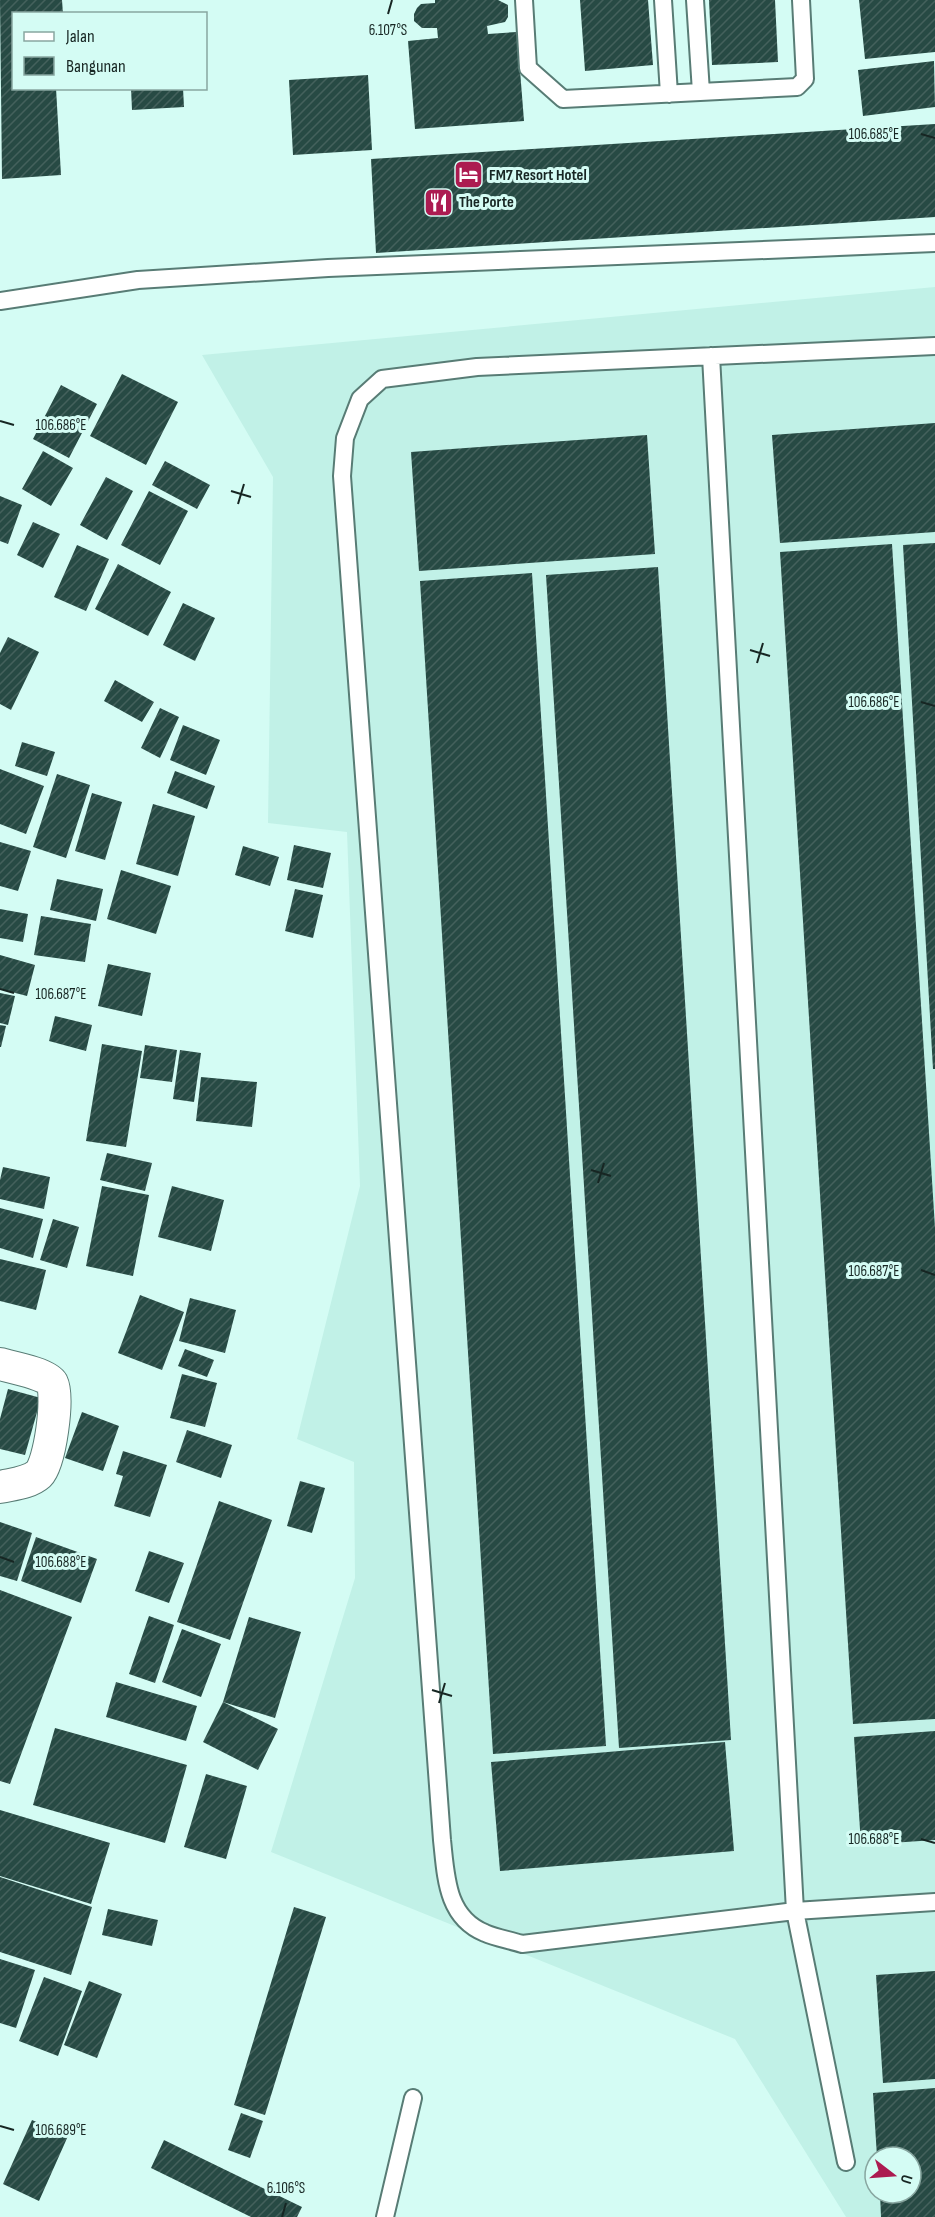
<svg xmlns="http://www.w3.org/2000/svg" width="935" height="2217" font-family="'Sofia Sans Condensed',sans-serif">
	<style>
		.built { fill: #c1f1e7; fill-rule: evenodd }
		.building { fill: url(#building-hatch) }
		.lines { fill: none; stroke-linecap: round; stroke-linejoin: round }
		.service-casing { stroke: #587c75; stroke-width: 20 }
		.minor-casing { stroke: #587c75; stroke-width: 34 }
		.service { stroke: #fff; stroke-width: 16 }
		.minor { stroke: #fff; stroke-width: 32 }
		.ticks { fill: none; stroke: #172623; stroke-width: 2 }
		.labels { text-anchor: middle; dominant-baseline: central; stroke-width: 6; stroke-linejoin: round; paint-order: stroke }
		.poi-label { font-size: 16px; font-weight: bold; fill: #172623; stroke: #d4fcf4; text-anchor: start }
		.ticks-label { font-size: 15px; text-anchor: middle; fill: #172623; stroke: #d4fcf4; stroke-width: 6; stroke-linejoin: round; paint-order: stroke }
	</style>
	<defs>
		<pattern id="building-hatch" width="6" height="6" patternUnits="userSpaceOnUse" patternTransform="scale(1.5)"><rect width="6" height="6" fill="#274a44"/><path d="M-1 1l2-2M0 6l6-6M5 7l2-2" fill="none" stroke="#44615c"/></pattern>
	</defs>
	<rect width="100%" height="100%" fill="#d4fcf4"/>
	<path class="built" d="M 935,287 L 935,2217 L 846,2217 L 735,2039 L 271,1852 L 355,1578 L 354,1462 L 297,1439 L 360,1186 L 347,832 L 268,823 L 273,477 L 202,355 ZM 875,2157 L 911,2157 L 911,2193 L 875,2193 Z"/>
	<path class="building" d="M 0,0 L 62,0 L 63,14 L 14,14 L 14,88 L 56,88 L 61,175 L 2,179 Z
		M 435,0 L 498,0 L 508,5 L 508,17 L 505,22 L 487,26 L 488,34 L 517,32 L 524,121 L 415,129 L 408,41 L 438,38 L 437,28 L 422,28 L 414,21 L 414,14 L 417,8 L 421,4 L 435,3 Z
		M 580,0 L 648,0 L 653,65 L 585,71 Z
		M 709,0 L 775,0 L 778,62 L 712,65 Z
		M 859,0 L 935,0 L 935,52 L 865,59 Z
		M 934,61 L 935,107 L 863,116 L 858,70 Z
		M 368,75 L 372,150 L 293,155 L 289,80 Z
		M 131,88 L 183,88 L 184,107 L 132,110 Z
		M 935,124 L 935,217 L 376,253 L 371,159 Z
		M 122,374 L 178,402 L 146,465 L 90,436 Z
		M 61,385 L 97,404 L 69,458 L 33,439 Z
		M 935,423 L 935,532 L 780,543 L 772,435 Z
		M 647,435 L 655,554 L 419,571 L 411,452 Z
		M 43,451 L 73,468 L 51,506 L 22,489 Z
		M 165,461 L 210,485 L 197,509 L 152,485 Z
		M 106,477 L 133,491 L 107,540 L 80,525 Z
		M 149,491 L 188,511 L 160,565 L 121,545 Z
		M 0,496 L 22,505 L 8,544 L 0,541 Z
		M 33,522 L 60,534 L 43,568 L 17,555 Z
		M 935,543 L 935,1069 L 933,1069 L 903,545 Z
		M 892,544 L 935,1228 L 935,1719 L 853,1724 L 780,552 Z
		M 77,545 L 109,559 L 86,611 L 54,597 Z
		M 118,564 L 171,592 L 148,636 L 95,609 Z
		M 658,567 L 731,1740 L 619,1748 L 546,575 Z
		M 532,573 L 606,1746 L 493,1754 L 420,581 Z
		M 183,603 L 215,618 L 195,661 L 163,645 Z
		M 8,637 L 39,652 L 11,710 L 0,704 L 0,653 Z
		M 115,680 L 154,702 L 142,722 L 104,701 Z
		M 160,708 L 179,717 L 160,758 L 141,748 Z
		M 183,725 L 220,740 L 206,775 L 170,760 Z
		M 22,742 L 55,752 L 47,776 L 15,766 Z
		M 0,769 L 44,786 L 26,834 L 0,824 Z
		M 175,771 L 215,786 L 207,809 L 167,793 Z
		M 57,774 L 90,785 L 66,858 L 33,847 Z
		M 92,793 L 122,802 L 105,860 L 75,851 Z
		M 153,804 L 195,816 L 178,876 L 136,864 Z
		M 0,842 L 31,851 L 18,891 L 0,886 Z
		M 294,845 L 331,853 L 323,888 L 287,880 Z
		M 243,846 L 279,857 L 270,886 L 235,875 Z
		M 121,870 L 171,886 L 156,934 L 107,919 Z
		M 57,879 L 103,889 L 96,921 L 50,910 Z
		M 295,889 L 323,895 L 313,938 L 285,931 Z
		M 0,909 L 28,914 L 23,942 L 0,938 Z
		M 41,916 L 91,924 L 85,962 L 34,955 Z
		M 0,955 L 35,965 L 27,996 L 0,989 Z
		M 108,964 L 151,973 L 142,1016 L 98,1006 Z
		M 0,993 L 15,996 L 8,1025 L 0,1023 Z
		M 55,1016 L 92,1025 L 86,1051 L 49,1041 Z
		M 0,1025 L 6,1026 L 1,1047 L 0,1047 Z
		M 102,1044 L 142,1051 L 126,1147 L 86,1141 Z
		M 145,1045 L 177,1050 L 172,1082 L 140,1078 Z
		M 180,1050 L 201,1053 L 194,1102 L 173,1099 Z
		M 201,1077 L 257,1082 L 252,1127 L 196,1121 Z
		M 107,1153 L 152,1163 L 145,1191 L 100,1180 Z
		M 3,1167 L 50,1177 L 44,1209 L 0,1199 L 0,1180 Z
		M 102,1186 L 149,1195 L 133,1276 L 86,1266 Z
		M 172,1186 L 224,1200 L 211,1251 L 158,1237 Z
		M 0,1208 L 43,1219 L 33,1258 L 0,1248 Z
		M 53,1219 L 79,1227 L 67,1268 L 40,1260 Z
		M 0,1259 L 46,1270 L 36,1310 L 0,1301 Z
		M 140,1295 L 184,1312 L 162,1370 L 118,1353 Z
		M 190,1298 L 236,1310 L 225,1353 L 179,1341 Z
		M 185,1349 L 214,1360 L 207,1377 L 178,1366 Z
		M 182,1374 L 217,1383 L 205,1427 L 170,1418 Z
		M 8,1389 L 41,1398 L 25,1455 L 0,1449 L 0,1419 Z
		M 82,1412 L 119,1426 L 103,1471 L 65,1458 Z
		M 187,1430 L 232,1445 L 221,1478 L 176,1462 Z
		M 123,1451 L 167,1465 L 150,1517 L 114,1506 L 123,1476 L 116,1474 Z
		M 300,1481 L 325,1488 L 312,1533 L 287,1526 Z
		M 219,1501 L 272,1520 L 230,1640 L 177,1622 Z
		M 0,1522 L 32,1533 L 17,1581 L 0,1576 Z
		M 36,1537 L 97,1559 L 81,1603 L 21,1581 Z
		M 149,1551 L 184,1563 L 169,1603 L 135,1591 Z
		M 0,1590 L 72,1617 L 10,1784 L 0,1781 Z
		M 149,1616 L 174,1625 L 155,1683 L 129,1674 Z
		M 249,1617 L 301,1632 L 275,1718 L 223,1702 Z
		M 182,1629 L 221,1644 L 201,1697 L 162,1682 Z
		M 116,1682 L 197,1706 L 186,1741 L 106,1717 Z
		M 223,1702 L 278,1729 L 258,1770 L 203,1742 Z
		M 55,1728 L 187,1765 L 165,1843 L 33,1805 Z
		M 935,1731 L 935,1840 L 861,1845 L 854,1737 Z
		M 725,1742 L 734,1851 L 500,1871 L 491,1762 Z
		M 206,1774 L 247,1786 L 226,1859 L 184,1847 Z
		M 0,1810 L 110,1843 L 91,1904 L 0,1876 Z
		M 0,1877 L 92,1907 L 71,1975 L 0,1952 Z
		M 294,1907 L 326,1917 L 265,2115 L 234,2105 Z
		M 108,1909 L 158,1920 L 152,1946 L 102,1935 Z
		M 0,1959 L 35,1970 L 16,2028 L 0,2023 Z
		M 935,1971 L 935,2079 L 883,2083 L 876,1975 Z
		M 44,1977 L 82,1991 L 58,2056 L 19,2041 Z
		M 89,1981 L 122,1994 L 97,2058 L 64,2045 Z
		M 935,2088 L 935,2217 L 881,2217 L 880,2193 L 911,2193 L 911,2157 L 877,2157 L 873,2093 Z
		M 241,2113 L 263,2121 L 250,2158 L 228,2150 Z
		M 32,2120 L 68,2136 L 39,2201 L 3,2184 Z
		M 164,2140 L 302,2207 L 297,2217 L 251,2217 L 151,2168 Z"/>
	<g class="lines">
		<defs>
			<path id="service" d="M 524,0 L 528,68 L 563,99 L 797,87 L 805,79 L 801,0
				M 663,0 L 669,94
				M 695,0 L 701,92
				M 0,301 L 138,280 L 328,268 L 935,243
				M 935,346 L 477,367 L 382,379 L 360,399 L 345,438 L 342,476 L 442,1840 C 446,1876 446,1917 485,1933 C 496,1938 510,1940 522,1944 L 795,1911 L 935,1902
				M 711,356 L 795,1911 L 846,2162
				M 385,2217 L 413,2098"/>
			<path id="minor" d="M 0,1364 C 11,1367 47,1374 52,1383 C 59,1397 50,1463 39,1474 C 29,1483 13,1484 0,1487"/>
		</defs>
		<use href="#service" class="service-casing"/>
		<use href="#minor" class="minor-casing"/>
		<use href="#service" class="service"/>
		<use href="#minor" class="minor"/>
	</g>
	<path class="ticks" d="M 388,14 L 392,0M 921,134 L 935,138M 0,421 L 14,425M 231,491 L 251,497M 238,504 L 244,484M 750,650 L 770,656M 757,663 L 763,643M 921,702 L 935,706M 0,989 L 14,993M 591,1170 L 611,1176M 598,1183 L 604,1163M 921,1270 L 935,1275M 0,1557 L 14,1562M 432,1690 L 452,1696M 439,1703 L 445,1683M 921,1839 L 935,1843M 0,2126 L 14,2130M 282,2217 L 286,2203"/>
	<defs>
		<symbol id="hotel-square" viewBox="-11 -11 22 22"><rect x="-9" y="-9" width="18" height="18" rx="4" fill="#ac1b51" stroke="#d4fcf4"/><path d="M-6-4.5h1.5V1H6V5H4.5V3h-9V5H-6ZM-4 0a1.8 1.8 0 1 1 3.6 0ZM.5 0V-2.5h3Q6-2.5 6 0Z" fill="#fff"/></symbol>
		<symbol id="restaurant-square" viewBox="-11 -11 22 22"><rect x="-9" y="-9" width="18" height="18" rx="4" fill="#ac1b51" stroke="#d4fcf4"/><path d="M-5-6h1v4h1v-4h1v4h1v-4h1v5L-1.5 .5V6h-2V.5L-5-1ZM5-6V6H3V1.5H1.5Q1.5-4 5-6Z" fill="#fff"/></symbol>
	</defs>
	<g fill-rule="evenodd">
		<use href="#hotel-square" x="452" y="158" width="33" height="33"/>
		<use href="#restaurant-square" x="422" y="186" width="33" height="33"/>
	</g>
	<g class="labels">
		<g class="poi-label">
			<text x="489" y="175">FM7 Resort Hotel</text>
			<text x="459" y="202">The Porte</text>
		</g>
	</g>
	<g class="ticks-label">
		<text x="388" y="35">6.107°S</text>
		<text x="874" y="139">106.685°E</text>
		<text x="61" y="430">106.686°E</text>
		<text x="874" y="707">106.686°E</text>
		<text x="61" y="999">106.687°E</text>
		<text x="874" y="1276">106.687°E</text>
		<text x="61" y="1567">106.688°E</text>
		<text x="874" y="1844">106.688°E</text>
		<text x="61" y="2135">106.689°E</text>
		<text x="286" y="2193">6.106°S</text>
	</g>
	<rect x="12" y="12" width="195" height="78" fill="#d4fcf4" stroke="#88a6a0" stroke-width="1.5"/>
	<rect x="24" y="32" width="30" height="9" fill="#ffffff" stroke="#88a6a0" stroke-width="1.5"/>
	<text x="66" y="42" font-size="18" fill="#172623">Jalan</text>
	<rect x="24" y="57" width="30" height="18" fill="url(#building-hatch)" stroke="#88a6a0" stroke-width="1.5"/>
	<text x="66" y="72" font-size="18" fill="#172623">Bangunan</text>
	<g transform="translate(893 2175) rotate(107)"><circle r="28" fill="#d4fcf4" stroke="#88a6a0" stroke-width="1.5"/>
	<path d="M0-4.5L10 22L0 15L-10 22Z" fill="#ac1b51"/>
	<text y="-9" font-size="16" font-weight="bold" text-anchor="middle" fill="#172623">U</text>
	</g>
</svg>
